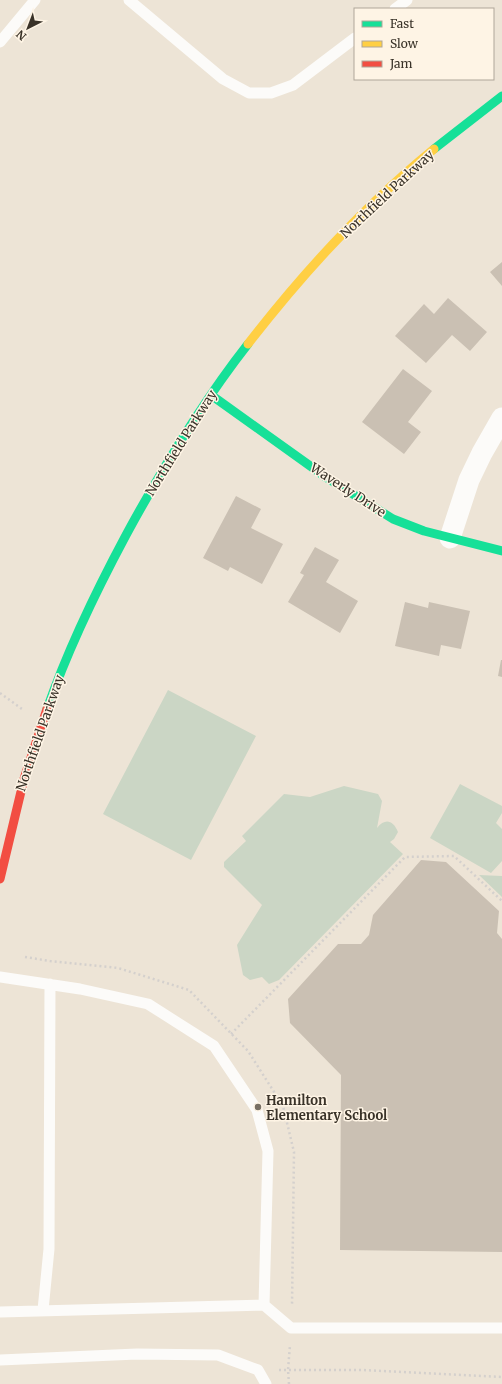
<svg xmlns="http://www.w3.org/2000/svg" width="502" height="1384" font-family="Merriweather,serif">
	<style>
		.green { fill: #cbd6c5 }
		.building { fill: #cac0b3 }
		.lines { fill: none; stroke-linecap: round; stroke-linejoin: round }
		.path { stroke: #d4d0cd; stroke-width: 2.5; stroke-dasharray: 2 3; stroke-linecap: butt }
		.lane { stroke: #fcfbf9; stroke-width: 11 }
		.street { stroke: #fcfbf9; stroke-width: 21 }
		.fast { stroke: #16e098; stroke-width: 9 }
		.slow { stroke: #ffcf43; stroke-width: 9 }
		.jam { stroke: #f24e42; stroke-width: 9 }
		.poi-dot { fill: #787065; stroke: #fef4e5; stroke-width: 1.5 }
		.labels { text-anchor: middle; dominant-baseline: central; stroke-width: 3; stroke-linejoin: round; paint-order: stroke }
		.street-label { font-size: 13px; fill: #393228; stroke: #fef4e5 }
		.poi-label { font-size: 13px; font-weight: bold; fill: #393228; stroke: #fef4e5; text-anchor: start }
	</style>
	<rect width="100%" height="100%" fill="#ede4d6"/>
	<path class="green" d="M 168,690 L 256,736 L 191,860 L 103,814 Z
		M 460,784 L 502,806 L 502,813 L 496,823 L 502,829 L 502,861 L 491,873 L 430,838 Z
		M 344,786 L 378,794 L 382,801 L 377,828 C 385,818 393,820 398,832 L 394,839 L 390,842 L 403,854 L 279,980 L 269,984 L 262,977 L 250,980 L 243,975 L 237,945 L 262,905 L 224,867 L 224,862 L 246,841 L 242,836 L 284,794 L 310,797 Z
		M 479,875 L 502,876 L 502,897 Z"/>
	<path class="building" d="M 502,262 L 502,286 L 490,272 Z
		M 448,298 L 487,332 L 470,351 L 452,335 L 426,363 L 395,336 L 424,304 L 434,314 Z
		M 403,369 L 432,391 L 408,422 L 421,432 L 404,454 L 362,422 Z
		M 236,496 L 261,509 L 251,528 L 283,544 L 262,584 L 230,567 L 228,571 L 203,558 Z
		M 315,547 L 339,560 L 326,582 L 358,601 L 340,633 L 288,602 L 304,575 L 300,573 Z
		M 405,602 L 428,608 L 429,602 L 470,611 L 461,649 L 441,645 L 439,656 L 395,646 Z
		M 501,660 L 502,660 L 502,677 L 498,676 Z
		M 421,860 L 446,862 L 499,911 L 497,933 L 502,939 L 502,1252 L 340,1250 L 341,1075 L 290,1023 L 288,999 L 338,944 L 361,944 L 369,935 L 373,915 Z"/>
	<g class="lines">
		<path class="path" d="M 0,693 L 22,709
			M 25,957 L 50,961 L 118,968 L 189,990 L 248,1051 L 283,1106 L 294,1152 L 292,1306
			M 231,1034 L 405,857 L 454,856 L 502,901
			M 279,1370 L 363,1370 L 502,1377
			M 289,1384 L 288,1370 L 290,1345"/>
		<path class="lane" d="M 129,0 L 223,79 L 249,93 L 271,93 L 293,85 L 355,38
			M 395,9 L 407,0
			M 0,42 L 35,0
			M 0,977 L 80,989 L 148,1004 L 214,1046 L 257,1110 L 268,1151 L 264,1305 L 0,1312
			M 264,1305 L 291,1328 L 502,1328
			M 43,1310 L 49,1249 L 50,984
			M 0,1360 L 137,1354 L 218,1355 L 258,1370 L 266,1384"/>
		<path class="street" d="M 450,538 L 469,480 L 482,453 L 502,418"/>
		<path class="fast" d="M 434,149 L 502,96
			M 211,395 L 327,478 L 393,519 L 424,531 L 502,551
			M 47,709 C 68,649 96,591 126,535 C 162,469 201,404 248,344"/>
		<path class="slow" d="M 248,344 C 303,273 364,206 434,149"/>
		<path class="jam" d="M 0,879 L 24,779 L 47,709"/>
	</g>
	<circle class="poi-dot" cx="258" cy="1107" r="4"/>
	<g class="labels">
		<g class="street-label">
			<text transform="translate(387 194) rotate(-43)">Northfield Parkway</text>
			<text transform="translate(181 443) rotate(-58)">Northfield Parkway</text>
			<text transform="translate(348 490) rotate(33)">Waverly Drive</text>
			<text transform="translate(40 733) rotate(-71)">Northfield Parkway</text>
		</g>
		<g class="poi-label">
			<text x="266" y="1100">Hamilton<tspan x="266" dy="15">Elementary School</tspan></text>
		</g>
	</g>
	<rect x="354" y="8" width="140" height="72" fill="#fef4e5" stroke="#afa699"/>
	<rect x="362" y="21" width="20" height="6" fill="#16e098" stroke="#afa699"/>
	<text x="390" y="28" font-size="12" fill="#393228">Fast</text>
	<rect x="362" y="41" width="20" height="6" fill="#ffcf43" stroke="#afa699"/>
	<text x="390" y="48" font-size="12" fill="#393228">Slow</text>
	<rect x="362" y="61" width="20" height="6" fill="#f24e42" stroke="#afa699"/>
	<text x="390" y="68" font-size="12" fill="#393228">Jam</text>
	<g transform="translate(28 28) rotate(222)" stroke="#fef4e5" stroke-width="3" paint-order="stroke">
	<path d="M0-3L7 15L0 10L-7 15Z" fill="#393228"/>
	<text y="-6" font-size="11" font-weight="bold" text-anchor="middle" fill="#393228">N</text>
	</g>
</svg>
